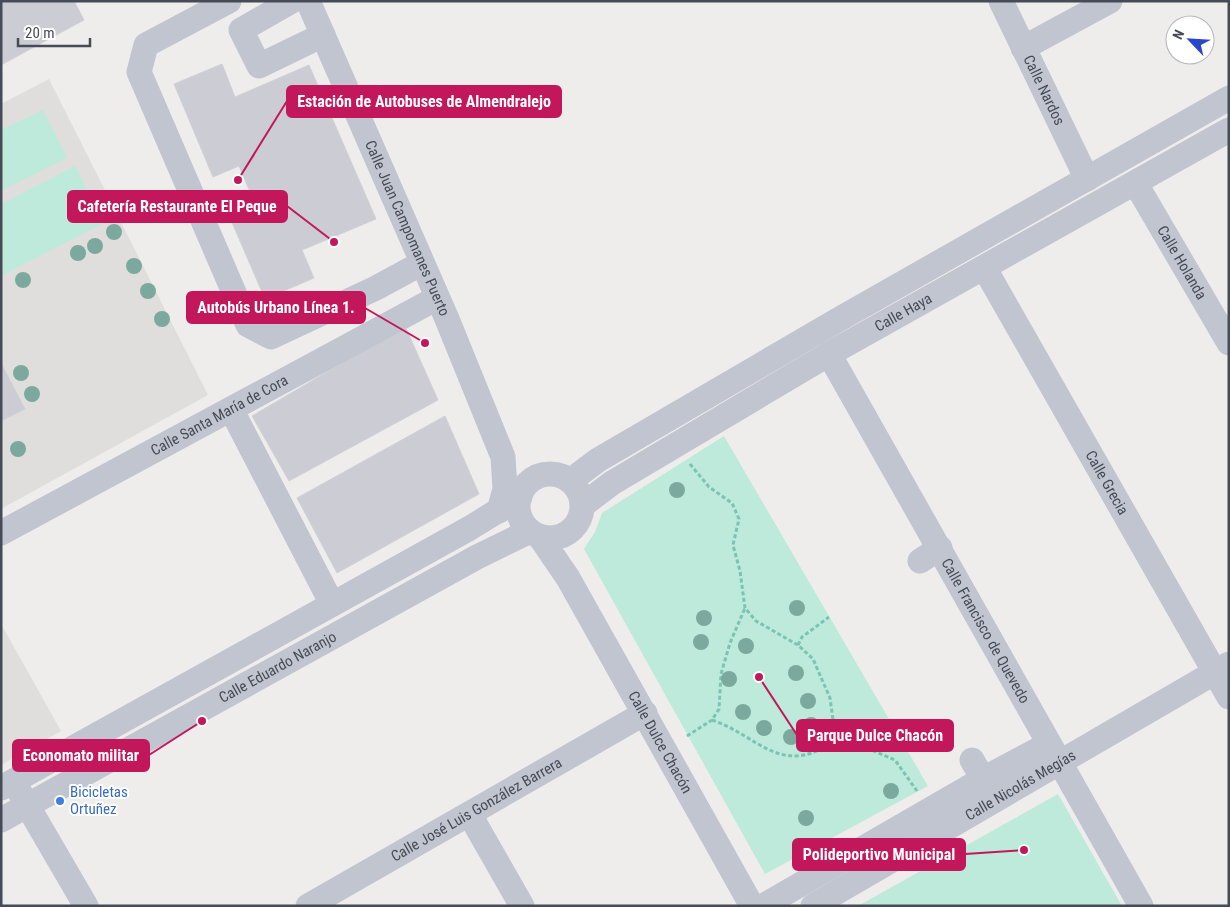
<svg xmlns="http://www.w3.org/2000/svg" width="1230" height="907" viewBox="0 0 1230 907" font-family="'Roboto Condensed',sans-serif">
  <style>
    .education { fill: #e0dedd }
    .green { fill: #bdeada }
    .building { fill: #cccdd4; stroke: #d0d1d7 }
    .lines { fill: none; stroke-linecap: round; stroke-linejoin: round }
    .path { stroke: #79c4b3; stroke-width: 3; stroke-dasharray: 4 2.5; stroke-linecap: butt }
    .minor { stroke: #c0c5d0; stroke-width: 25 }
    .tree { fill: #7ca99e }
    .shop-dot { fill: #3f7fe0; stroke: #fff; stroke-width: 2 }
    .labels { text-anchor: middle; dominant-baseline: central; stroke-width: 4; stroke-linejoin: round; paint-order: stroke }
    .street-label { font-size: 15px; fill: #464b58; stroke: #fff }
    .shop-label { font-size: 15px; fill: #366cbe; stroke: #fff; text-anchor: start }
    .leader { fill: none; stroke: #c2185b; stroke-width: 2 }
    .callout-dot { fill: #c2185b; stroke: #fff; stroke-width: 2 }
    .callout { fill: #c2185b; stroke: #c2185b; stroke-width: 2 }
    .callout-label { font-size: 16px; text-anchor: middle; font-weight: bold; fill: #fff }
  </style>
  <rect width="100%" height="100%" fill="#efedec"/>
  <!-- education -->
  <g class="education">
    <path d="M49 79 208 395 1 509V104Z"/>
    <path d="M1 624 61 731 1 765Z"/>
  </g>
  <!-- green -->
  <g class="green">
    <path d="M43 110 67 158 1 191V130Z"/>
    <path d="M75 166 104 223 1 276V204Z"/>
    <path d="M724 436 928 786 765 874 584 549 595 532 602 513Z"/>
    <path d="M1058 794 1122 906H858Z"/>
  </g>
  <!-- building -->
  <g class="building">
    <path d="M1 1H74L84 20 1 65Z"/>
    <path d="M222 64 235 97 309 65 376 219 302 250 314 278 265 299 224 204 250 192 239 166 213 177 174 84Z"/>
    <path d="M405 326 438 400 289 481 252 416Z"/>
    <path d="M1 363 25 409 1 421Z"/>
    <path d="M445 416 479 494 337 573 297 498Z"/>
  </g>
  <g class="lines">
    <!-- path -->
    <g class="path">
      <path d="M690 464 709 487 732 503 739 519 733 545 740 571 745 608 756 621 798 645 813 659 830 698 834 727 841 737 895 760 917 791"/>
      <path d="M798 645 802 637 829 617"/>
      <path d="M712 720C757 735 779 776 830 744L834 728"/>
      <path d="M687 736 712 720 719 709 721 674 730 643 745 608"/>
    </g>
    <!-- minor -->
    <g class="minor">
      <path d="M229 1 146 45 139 72 248 325 271 337 376 288 422 263"/>
      <path d="M292 1 241 30 259 66 323 35"/>
      <path id="s1" d="M308 1 447 319 503 457 505 489 499 511"/>
      <path id="s2" d="M1001 1 1087 179"/>
      <path d="M1023 48 1110 1"/>
      <path id="s3" d="M1136 184 1229 343"/>
      <path id="s4" d="M985 269 1229 697"/>
      <path id="s5" d="M829 354 1141 906"/>
      <path d="M231 409 332 604"/>
      <circle cx="550" cy="506" r="32"/>
      <path d="M570 481 598 460 843 317 1229 98"/>
      <path id="s6" d="M583 505 612 483 829 354 1229 130"/>
      <path id="s7" d="M1 533 437 298"/>
      <path id="s8" d="M540 537 568 578 752 906"/>
      <path d="M920 561 940 548"/>
      <path d="M972 760 983 779"/>
      <path d="M1 788 470 528 520 497"/>
      <path d="M19 791 86 906"/>
      <path d="M470 815 522 906"/>
      <path id="s9" d="M1 820 477 557 530 531"/>
      <path id="s10" d="M308 906 645 713"/>
      <path d="M763 906 983 779 1049 744"/>
      <path id="s11" d="M813 906 1229 664"/>
    </g>
  </g>
  <!-- trees -->
  <g class="tree">
    <circle cx="114" cy="232" r="8"/>
    <circle cx="95" cy="246" r="8"/>
    <circle cx="78" cy="253" r="8"/>
    <circle cx="134" cy="266" r="8"/>
    <circle cx="23" cy="280" r="8"/>
    <circle cx="148" cy="291" r="8"/>
    <circle cx="162" cy="319" r="8"/>
    <circle cx="21" cy="373" r="8"/>
    <circle cx="32" cy="394" r="8"/>
    <circle cx="18" cy="449" r="8"/>
    <circle cx="677" cy="490" r="8"/>
    <circle cx="797" cy="608" r="8"/>
    <circle cx="704" cy="618" r="8"/>
    <circle cx="701" cy="642" r="8"/>
    <circle cx="746" cy="646" r="8"/>
    <circle cx="796" cy="673" r="8"/>
    <circle cx="729" cy="679" r="8"/>
    <circle cx="808" cy="701" r="8"/>
    <circle cx="743" cy="712" r="8"/>
    <circle cx="811" cy="725" r="8"/>
    <circle cx="764" cy="728" r="8"/>
    <circle cx="791" cy="737" r="8"/>
    <circle cx="891" cy="791" r="8"/>
    <circle cx="806" cy="818" r="8"/>
  </g>
  <!-- markers -->
  <circle class="shop-dot" cx="60" cy="801" r="5"/>
  <g class="labels">
    <!-- street labels -->
    <g class="street-label">
      <text stroke="none"><textPath href="#s2" startOffset="99">Calle Nardos</textPath></text>
      <text stroke="none"><textPath href="#s1" startOffset="248">Calle Juan Campomanes Puerto</textPath></text>
      <text stroke="none"><textPath href="#s3" startOffset="91">Calle Holanda</textPath></text>
      <text stroke="none"><textPath href="#s6" startOffset="374">Calle Haya</textPath></text>
      <text stroke="none"><textPath href="#s7" startOffset="248">Calle Santa María de Cora</textPath></text>
      <text stroke="none"><textPath href="#s4" startOffset="246">Calle Grecia</textPath></text>
      <text stroke="none"><textPath href="#s5" startOffset="318">Calle Francisco de Quevedo</textPath></text>
      <text stroke="none"><textPath href="#s9" startOffset="316">Calle Eduardo Naranjo</textPath></text>
      <text stroke="none"><textPath href="#s8" startOffset="238">Calle Dulce Chacón</textPath></text>
      <text stroke="none"><textPath href="#s11" startOffset="240">Calle Nicolás Megías</textPath></text>
      <text stroke="none"><textPath href="#s10" startOffset="194">Calle José Luis González Barrera</textPath></text>
    </g>
    <!-- shop labels -->
    <g class="shop-label">
      <text x="70" y="792">Bicicletas<tspan x="70" dy="17">Ortuñez</tspan></text>
    </g>
  </g>
  <!-- callouts -->
  <path class="leader" d="M238 180L287 101M334 242L287 206M425 343L365 308M759 677L797 735M202 721L149 755M1024 850L965 854"/>
  <g class="callout-dot">
    <circle cx="238" cy="180" r="5"/>
    <circle cx="334" cy="242" r="5"/>
    <circle cx="425" cy="343" r="5"/>
    <circle cx="759" cy="677" r="5"/>
    <circle cx="202" cy="721" r="5"/>
    <circle cx="1024" cy="850" r="5"/>
  </g>
  <g class="callout">
    <rect x="287" y="86" width="274" height="31" rx="5"/>
    <rect x="68" y="191" width="219" height="31" rx="5"/>
    <rect x="187" y="292" width="178" height="31" rx="5"/>
    <rect x="797" y="720" width="156" height="31" rx="5"/>
    <rect x="13" y="740" width="136" height="31" rx="5"/>
    <rect x="793" y="839" width="172" height="31" rx="5"/>
  </g>
  <g class="callout-label">
    <text x="424" y="107">Estación de Autobuses de Almendralejo</text>
    <text x="177" y="212">Cafetería Restaurante El Peque</text>
    <text x="276" y="313">Autobús Urbano Línea 1.</text>
    <text x="875" y="741">Parque Dulce Chacón</text>
    <text x="81" y="761">Economato militar</text>
    <text x="879" y="860">Polideportivo Municipal</text>
  </g>
  <!-- border -->
  <rect width="1230" height="907" fill="none" stroke="#464b58" stroke-width="5"/>
  <!-- north arrow -->
  <g transform="translate(1190 40) rotate(295)"><circle r="24" fill="#ffffff" stroke="#b5b7bc"/>
  <path d="M0-4L9 19L0 12L-9 19Z" fill="#2845cc"/>
  <text y="-8" font-size="14" font-weight="bold" text-anchor="middle" fill="#464b58">N</text>
  </g>
  <!-- scale -->
  <path d="M18 38v8h72v-8" fill="none" stroke="#464b58" stroke-width="2.5"/>
  <text x="25" y="38" font-size="15" fill="#464b58" stroke="#ffffff" stroke-width="4" paint-order="stroke">20 m</text>
</svg>
